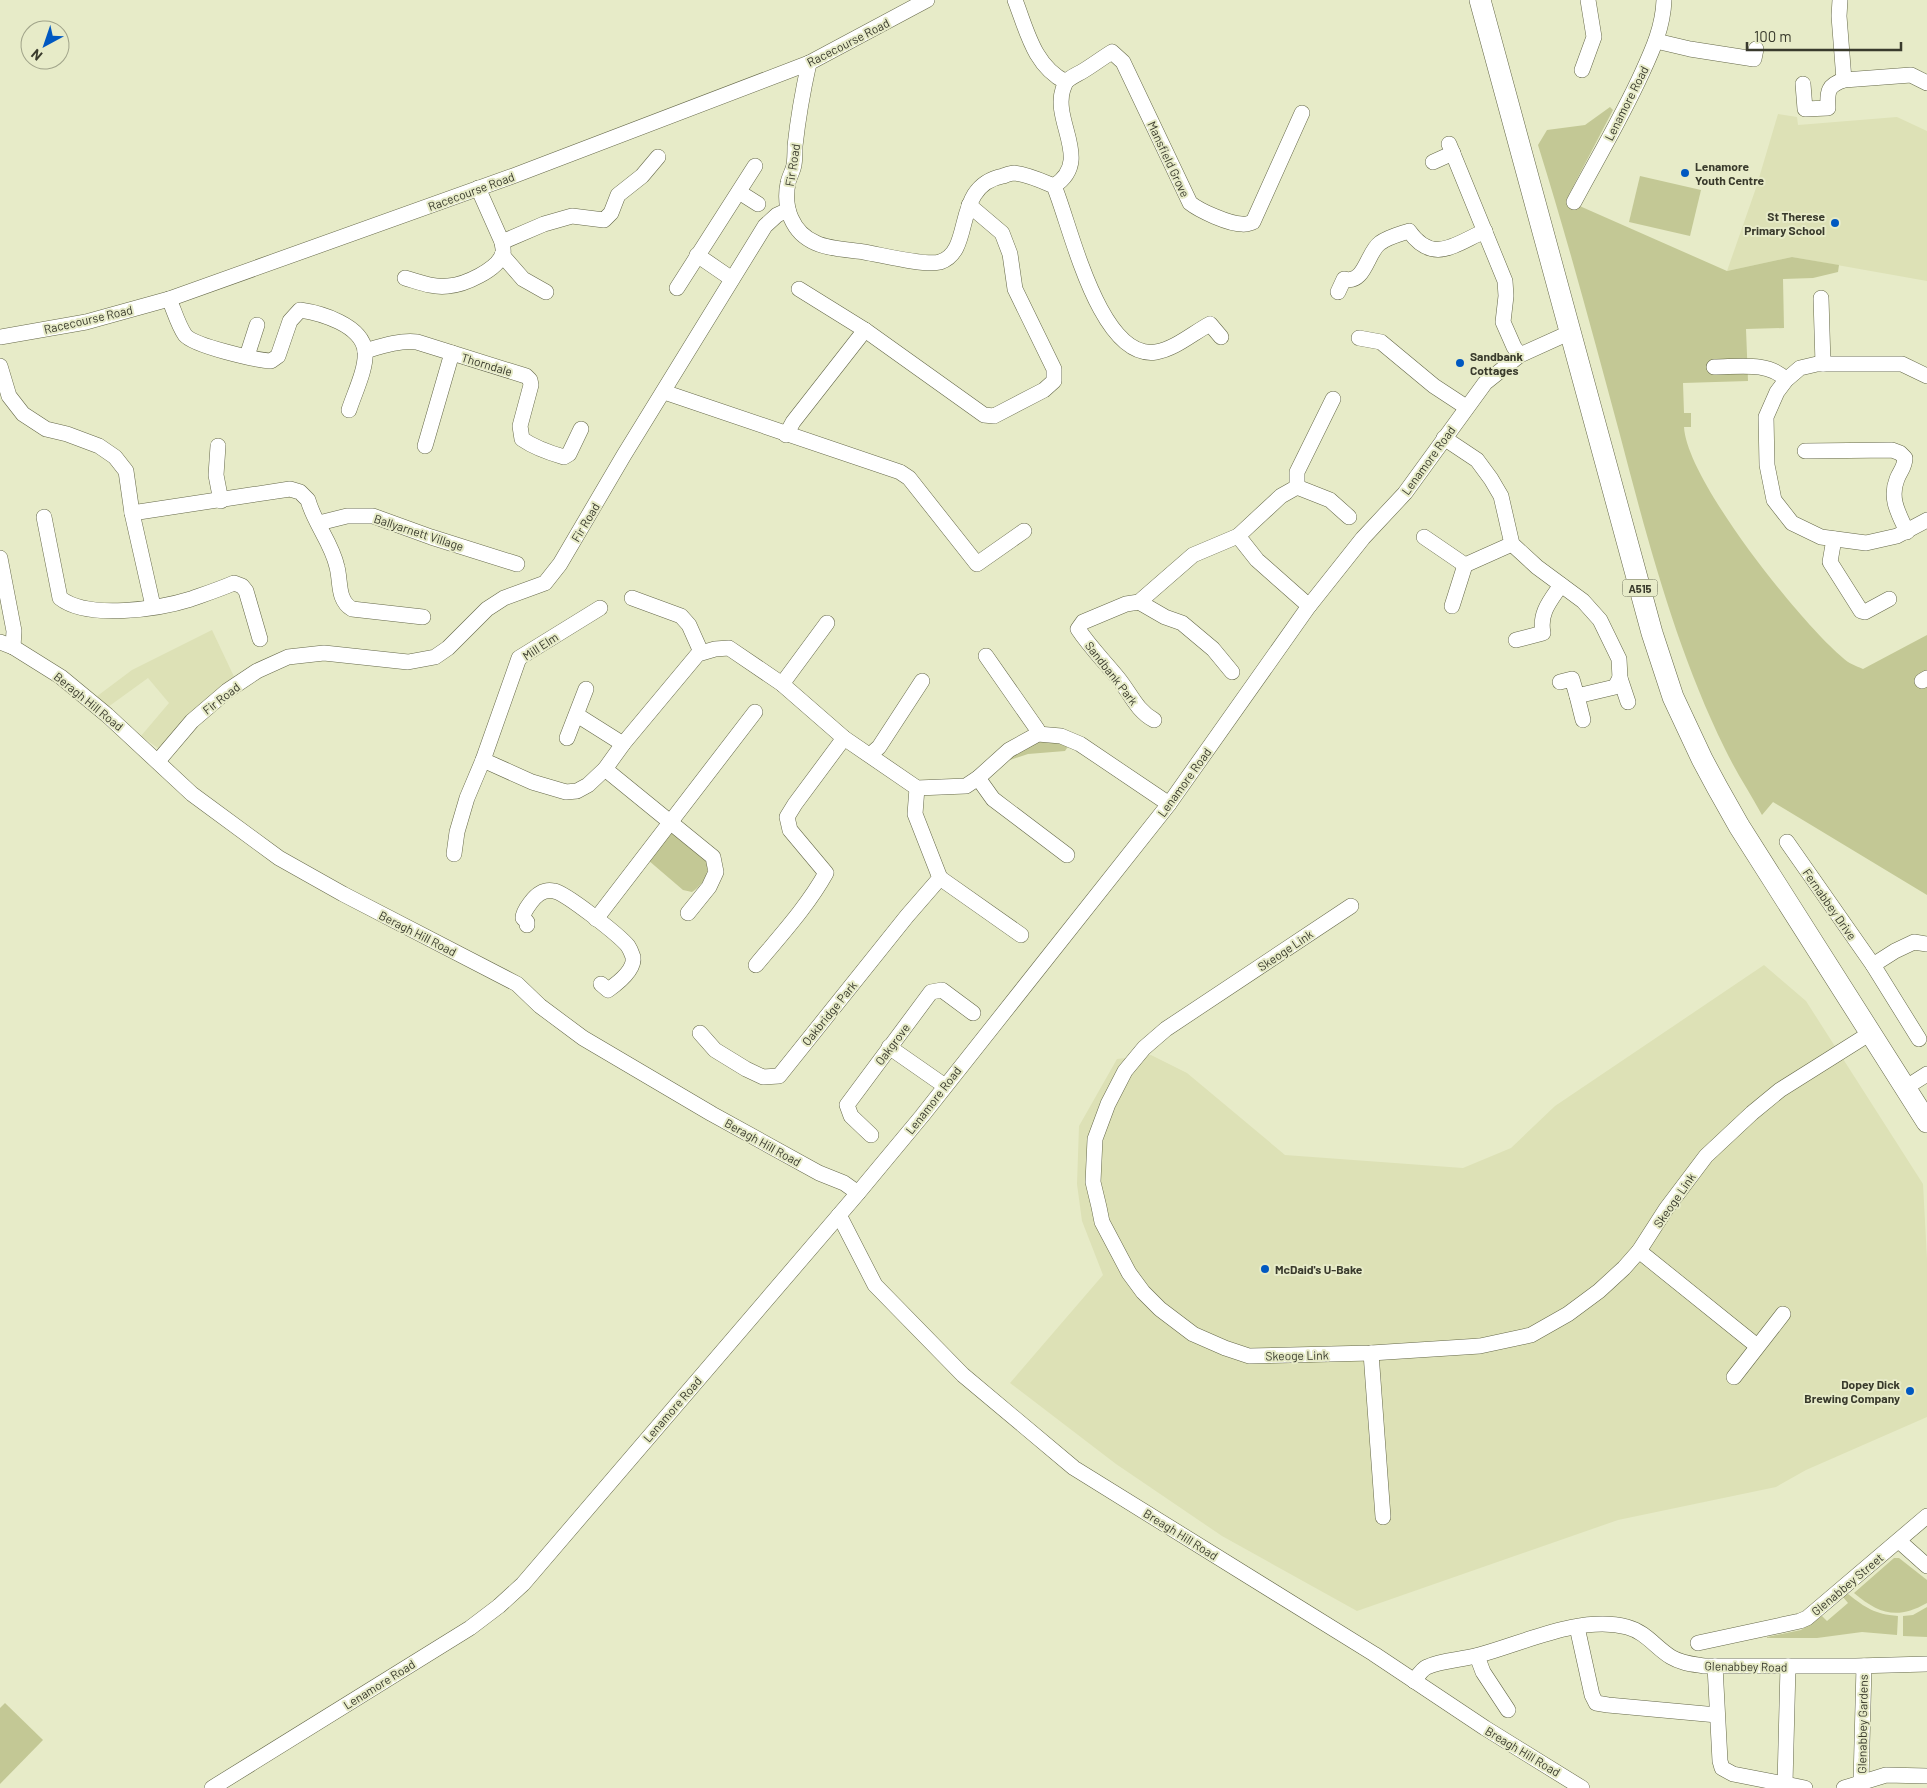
<svg xmlns="http://www.w3.org/2000/svg" width="1927" height="1788" viewBox="0 0 1927 1788" font-family="Barlow,sans-serif">
  <style>
    .built { fill: #dde1b6 }
    .green { fill: #c3c895 }
    .lines { fill: none; stroke-linecap: round; stroke-linejoin: round }
    .minor-casing { stroke: #656849; stroke-width: 16 }
    .highway-casing { stroke: #656849; stroke-width: 22 }
    .minor { stroke: #fff; stroke-width: 15 }
    .highway { stroke: #fff; stroke-width: 21 }
    .poi-dot { fill: #0058c1; stroke: #e7ebc8; stroke-width: 2 }
    .labels { text-anchor: middle; dominant-baseline: central; stroke-width: 4; stroke-linejoin: round; paint-order: stroke }
    .shield { fill: #e7ebc8; stroke: #6d6f5b; stroke-width: 1 }
    .shield-label { font-size: 11px; font-weight: bold; fill: #393a2c }
    .street-label { font-size: 12px; fill: #393a2c; stroke: #e7ebc8 }
    .poi-label { font-size: 12px; font-weight: bold; fill: #393a2c; stroke: #e7ebc8; text-anchor: start }
  </style>
  <rect width="100%" height="100%" fill="#e7ebc8"/>
  <!-- built -->
  <g class="built">
    <path d="M1778 114 1797 117 1798 125 1897 117 1927 131V281L1792 257 1727 271 1756 188Z"/>
    <path d="M212 630 237 683 162 751 141 736 169 703 148 678 108 707 96 697 132 670Z"/>
    <path d="M1764 965 1806 1001 1923 1184 1927 1259V1417L1806 1470 1776 1487 1618 1520 1357 1611 1222 1536 1116 1464 1010 1383 1103 1275 1082 1221 1077 1184 1079 1126 1117 1059 1151 1055 1187 1073 1285 1155 1463 1168 1511 1148 1555 1106Z"/>
  </g>
  <!-- green -->
  <g class="green">
    <path d="M1610 107 1613 110 1566 200 1727 271 1792 257 1839 265 1838 272 1813 278 1783 279 1784 328 1746 329 1748 381 1683 383 1684 413H1691V427H1684C1687 481 1800 622 1843 658 1848 663 1856 666 1863 669L1927 635V895L1773 802 1762 815C1750 793 1736 772 1725 749 1676 649 1648 542 1620 435 1594 338 1568 241 1538 145L1547 130 1585 125Z"/>
    <path d="M1640 176 1701 190 1690 236 1629 222Z"/>
    <path d="M1049 739 1069 745 1065 751 1028 754 1007 761V758L1035 741Z"/>
    <path d="M671 833C679 835 685 841 691 846 695 849 700 852 703 856 713 869 704 884 692 892L683 890 648 860 666 836Z"/>
    <path d="M1894 1558H1899L1927 1580V1603C1897 1620 1879 1614 1854 1593Z"/>
    <path d="M1848 1594C1866 1608 1874 1614 1898 1616L1897 1635 1862 1632 1817 1638H1767V1637L1801 1630 1822 1616 1827 1621 1848 1603 1843 1597Z"/>
    <path d="M1927 1607V1637L1903 1636V1616L1913 1615Z"/>
    <path d="M5 1703 43 1740 0 1784V1708Z"/>
  </g>
  <g class="lines">
    <!-- minor casing -->
    <g class="minor-casing">
      <g id="minor">
        <path d="M1015 0C1027 31 1034 66 1066 82"/>
        <path d="M1840 0 1839 16 1844 80"/>
        <path d="M1656 41 1690 49 1754 59 1756 49"/>
        <path d="M809 63C803 90 798 118 795 146 795 152 795 159 794 165 793 171 789 177 788 183 783 207 792 233 816 243 828 249 851 250 864 252 882 255 924 266 940 262 975 251 951 186 1003 176 1006 175 1011 173 1014 173 1027 174 1042 181 1054 186 1070 223 1099 361 1156 352 1175 349 1193 333 1210 324L1221 337"/>
        <path d="M1582 70 1594 37 1588 0"/>
        <path d="M1803 84 1805 109 1828 108C1827 91 1828 85 1844 80L1911 75 1927 83"/>
        <path d="M1449 144 1505 281 1506 296 1503 322 1514 347 1520 355"/>
        <path d="M1433 162 1453 153"/>
        <path d="M1054 186C1093 161 1052 122 1063 89 1064 88 1065 82 1066 82 1070 77 1078 74 1083 71 1093 65 1102 58 1112 52L1123 62 1190 203C1200 211 1229 224 1242 224 1245 225 1250 223 1253 222L1302 113"/>
        <path d="M739 192 758 204"/>
        <path d="M1574 202C1597 159 1622 117 1642 73 1653 49 1663 27 1664 0"/>
        <path d="M502 242 544 224 572 216 604 220 611 213 618 195 642 176 658 157"/>
        <path d="M502 255 523 279 546 292"/>
        <path d="M697 255 732 279"/>
        <path d="M405 278C419 282 433 288 448 286 464 285 498 270 503 253 504 250 502 245 502 242L478 188"/>
        <path d="M677 288 755 166"/>
        <path d="M799 289 865 330 984 415 994 416 1044 390 1054 381V369L1015 289 1010 254 1002 233 969 205"/>
        <path d="M1338 292 1344 279C1365 285 1367 252 1380 243 1388 237 1400 234 1409 231 1433 265 1455 244 1485 231"/>
        <path d="M1821 298 1823 364"/>
        <path d="M169 299C174 310 178 325 185 335 194 346 256 360 271 361L278 356 290 321 300 310C321 313 362 325 365 351 367 368 354 394 349 410"/>
        <path d="M0 337 86 322 169 299 513 176 809 63 927 0"/>
        <path d="M1359 338 1381 342 1434 386 1466 407"/>
        <path d="M365 351C382 346 400 340 417 342L526 376 530 380 531 385 520 426 522 439C535 448 550 453 564 457L569 454 581 429"/>
        <path d="M247 356 257 325"/>
        <path d="M0 366 9 396 23 414 46 429 67 434 99 446 115 457 126 471 132 513 153 606"/>
        <path d="M1714 367C1738 367 1769 361 1786 380"/>
        <path d="M1927 376 1902 364H1817L1800 368 1786 380 1777 392 1766 417 1767 465 1774 500 1792 523 1821 537 1866 543 1897 536 1927 520"/>
        <path d="M664 392 900 472 909 478 977 564 1024 531"/>
        <path d="M786 435 793 422 865 330"/>
        <path d="M1444 438 1477 460 1491 479 1501 496 1512 544 1537 567 1583 601 1600 620 1619 659 1620 678 1628 702"/>
        <path d="M218 446 216 475 221 501"/>
        <path d="M425 446 452 353"/>
        <path d="M1805 451 1892 450 1900 453 1905 458C1905 467 1900 471 1897 479 1889 499 1899 514 1907 532"/>
        <path d="M1297 487 1330 500 1349 517"/>
        <path d="M132 513 290 489 300 492 308 500C314 523 332 543 337 567 341 582 337 600 352 609L423 617"/>
        <path d="M44 517 60 598C88 620 159 609 191 599 205 594 220 589 234 583L242 586 246 591 260 639"/>
        <path d="M319 523 347 516H373L431 537 517 564"/>
        <path d="M1238 536 1281 496 1297 487V472L1333 399"/>
        <path d="M1424 537 1465 565 1512 544"/>
        <path d="M1834 539 1830 562 1861 611 1865 612 1889 599"/>
        <path d="M0 558 14 631 13 647"/>
        <path d="M632 598 681 616 689 625 701 652"/>
        <path d="M1139 602 1165 617 1182 623 1213 649 1232 672"/>
        <path d="M1452 606 1465 565"/>
        <path d="M1516 640 1543 633C1539 613 1550 601 1561 585"/>
        <path d="M0 642 13 647 61 677 107 715 192 794 279 858 343 894 517 984 540 1006 583 1038 712 1114 819 1173 844 1183 858 1193"/>
        <path d="M986 656 1037 729 1038 734"/>
        <path d="M1922 681 1927 678"/>
        <path d="M1560 682 1572 679 1577 696 1615 687 1620 678"/>
        <path d="M782 684 827 623"/>
        <path d="M1577 696 1583 720"/>
        <path d="M577 715 623 744"/>
        <path d="M1154 720C1136 710 1131 694 1118 678 1105 662 1090 647 1078 629L1083 622 1126 604 1139 602 1193 555 1238 536 1257 560 1309 606"/>
        <path d="M567 738 586 689"/>
        <path d="M870 755 879 747 922 681"/>
        <path d="M483 760 532 782 566 792 577 791 588 785 605 769 623 744 698 654 715 649 729 648 782 684 844 738 917 788 966 786 978 778 1009 750 1038 734 1061 736 1080 744 1169 804"/>
        <path d="M158 761 192 721 227 691 257 671 288 657 324 653 408 662 435 657 448 648 487 609 504 598 545 583 560 564 624 455 765 226 777 215 788 210"/>
        <path d="M605 769 713 857 716 872 709 887 688 913"/>
        <path d="M978 778 993 799 1067 855"/>
        <path d="M1787 842 1873 965 1919 1039"/>
        <path d="M454 854 457 832 467 798 483 760 519 658 600 608"/>
        <path d="M940 878 1021 935"/>
        <path d="M1351 906 1166 1029 1144 1048 1125 1071 1108 1104 1095 1139 1093 1182 1099 1207 1102 1222 1129 1273 1143 1292 1160 1309 1193 1334 1225 1348 1249 1356 1371 1353 1480 1346 1531 1335 1568 1314 1599 1291 1624 1268 1639 1251 1666 1209 1706 1156 1752 1113 1780 1090 1869 1034"/>
        <path d="M596 919 755 712"/>
        <path d="M527 925V922L523 918C523 912 528 906 531 902 537 894 545 889 554 891 566 893 620 936 628 946 630 949 632 954 633 957 635 970 618 983 608 990L601 984"/>
        <path d="M756 965C780 936 807 907 826 873L790 830 787 817 795 804 844 738"/>
        <path d="M1873 965 1895 951 1914 942 1927 944"/>
        <path d="M700 1033 715 1050 746 1069 763 1077 779 1076 907 916 940 878 915 814 917 788"/>
        <path d="M889 1047 945 1086"/>
        <path d="M1905 1088 1927 1074"/>
        <path d="M871 1135 851 1116 847 1105 931 992 942 990 973 1013"/>
        <path d="M839 1215 875 1285 963 1375 1074 1468 1374 1654 1485 1728 1582 1788"/>
        <path d="M1639 1251 1757 1346"/>
        <path d="M1371 1353 1383 1517"/>
        <path d="M1734 1377 1783 1314"/>
        <path d="M1899 1541 1927 1566"/>
        <path d="M1577 1627 1592 1695 1596 1703 1608 1705 1717 1715"/>
        <path d="M1698 1643 1800 1621 1807 1618 1927 1516"/>
        <path d="M1477 1656 1483 1672 1508 1710"/>
        <path d="M1715 1666 1720 1761 1722 1768 1733 1774 1805 1788"/>
        <path d="M1414 1681C1417 1677 1422 1669 1427 1667 1442 1660 1462 1660 1479 1655 1524 1643 1580 1615 1627 1627 1646 1632 1655 1647 1671 1657 1681 1663 1692 1664 1704 1666H1856L1927 1664"/>
        <path d="M1861 1782 1864 1666"/>
        <path d="M1785 1784 1788 1666"/>
        <path d="M212 1788 470 1628 499 1606 523 1584 858 1193 922 1116 1169 804 1309 606 1363 538 1405 493 1485 383 1520 355 1571 332"/>
        <path d="M1844 1788 1886 1775 1927 1776"/>
      </g>
    </g>
    <!-- highway casing -->
    <g class="highway-casing">
      <path id="highway" d="M1480 0 1652 633 1673 697 1702 759 1717 787 1739 826 1927 1122"/>
    </g>
    <!-- minor -->
    <use href="#minor" class="minor"/>
    <!-- highway -->
    <use href="#highway" class="highway"/>
  </g>
  <!-- markers -->
  <g class="poi-dot">
    <circle cx="1685" cy="173" r="5"/>
    <circle cx="1835" cy="223" r="5"/>
    <circle cx="1460" cy="363" r="5"/>
    <circle cx="1265" cy="1269" r="5"/>
    <circle cx="1910" cy="1391" r="5"/>
  </g>
  <g class="labels">
    <!-- shield labels -->
    <rect class="shield" x="1622.5" y="579.5" width="35" height="17" rx="4"/>
    <g class="shield-label">
      <text x="1640" y="588">A515</text>
    </g>
    <!-- street labels -->
    <g class="street-label">
      <text transform="translate(848 42) rotate(-27)">Racecourse Road</text>
      <text transform="translate(1626 103) rotate(-63)">Lenamore Road</text>
      <text transform="translate(1169 159) rotate(65)">Mansfield Grove</text>
      <text transform="translate(792 165) rotate(-81)">Fir Road</text>
      <text transform="translate(471 191) rotate(-20)">Racecourse Road</text>
      <text transform="translate(88 319) rotate(-13)">Racecourse Road</text>
      <text transform="translate(487 364) rotate(17)">Thorndale</text>
      <text transform="translate(1428 460) rotate(-54)">Lenamore Road</text>
      <text transform="translate(585 522) rotate(-59)">Fir Road</text>
      <text transform="translate(419 532) rotate(18)">Ballyarnett Village</text>
      <text transform="translate(540 646) rotate(-33)">Mill Elm</text>
      <text transform="translate(1112 673) rotate(52)">Sandbank Park</text>
      <text transform="translate(221 698) rotate(-38)">Fir Road</text>
      <text transform="translate(89 701) rotate(39)">Beragh Hill Road</text>
      <text transform="translate(1184 782) rotate(-54)">Lenamore Road</text>
      <text transform="translate(1830 904) rotate(55)">Fernabbey Drive</text>
      <text transform="translate(418 933) rotate(27)">Beragh Hill Road</text>
      <text transform="translate(1285 950) rotate(-34)">Skeoge Link</text>
      <text transform="translate(829 1013) rotate(-51)">Oakbridge Park</text>
      <text transform="translate(892 1044) rotate(-53)">Oakgrove</text>
      <text transform="translate(933 1100) rotate(-52)">Lenamore Road</text>
      <text transform="translate(763 1142) rotate(29)">Beragh Hill Road</text>
      <text transform="translate(1674 1200) rotate(-55)">Skeoge Link</text>
      <text transform="translate(1297 1355) rotate(-1)">Skeoge Link</text>
      <text transform="translate(672 1409) rotate(-49)">Lenamore Road</text>
      <text transform="translate(1181 1534) rotate(32)">Breagh Hill Road</text>
      <text transform="translate(1847 1584) rotate(-40)">Glenabbey Street</text>
      <text transform="translate(1746 1666) rotate(1)">Glenabbey Road</text>
      <text transform="translate(379 1684) rotate(-32)">Lenamore Road</text>
      <text transform="translate(1862 1724) rotate(-89)">Glenabbey Gardens</text>
      <text transform="translate(1523 1751) rotate(31)">Breagh Hill Road</text>
    </g>
    <!-- poi labels -->
    <g class="poi-label">
      <text x="1695" y="166">Lenamore<tspan x="1695" dy="14">Youth Centre</tspan></text>
      <text x="1825" y="216" text-anchor="end">St Therese<tspan x="1825" dy="14">Primary School</tspan></text>
      <text x="1470" y="356">Sandbank<tspan x="1470" dy="14">Cottages</tspan></text>
      <text x="1275" y="1269">McDaid's U-Bake</text>
      <text x="1900" y="1384" text-anchor="end">Dopey Dick<tspan x="1900" dy="14">Brewing Company</tspan></text>
    </g>
  </g>
  <!-- north arrow -->
  <g transform="translate(45 45) rotate(220)"><circle r="24" fill="#e7ebc8" stroke="#a1a48a"/>
  <path d="M0-4L9 19L0 12L-9 19Z" fill="#0058c1"/>
  <text y="-8" font-size="14" font-weight="bold" text-anchor="middle" fill="#393a2c">N</text>
  </g>
  <!-- scale -->
  <path d="M1747 42v8h154v-8" fill="none" stroke="#393a2c" stroke-width="2.5"/>
  <text x="1754" y="42" font-size="15" fill="#393a2c" stroke="#e7ebc8" stroke-width="4" paint-order="stroke">100 m</text>
</svg>
